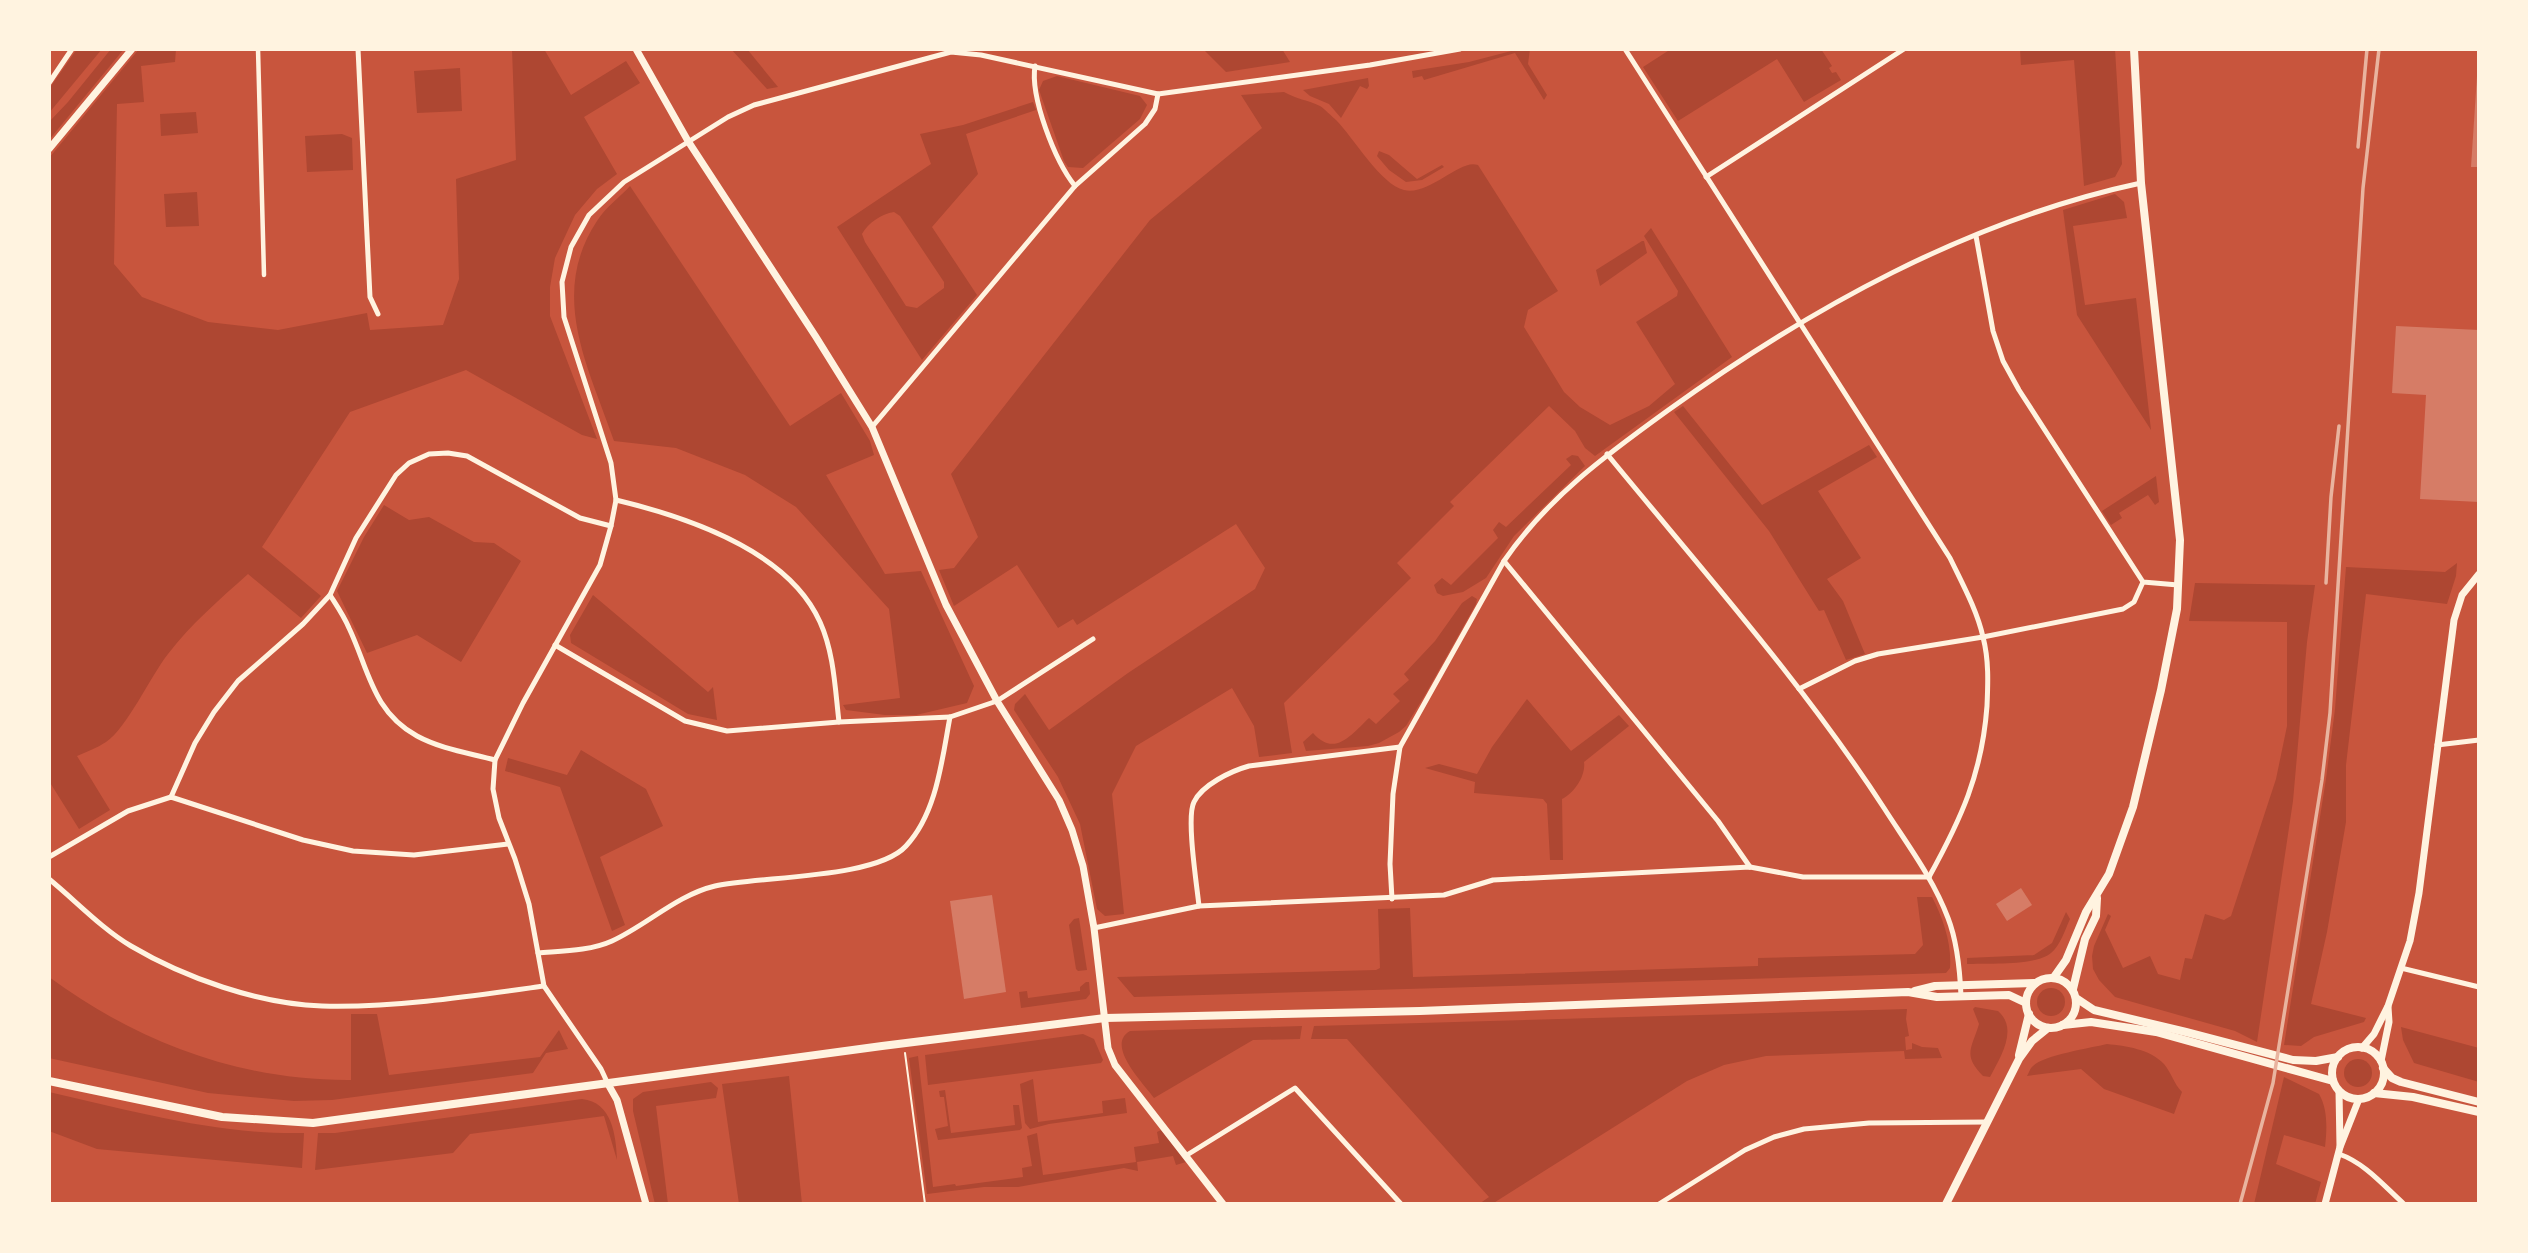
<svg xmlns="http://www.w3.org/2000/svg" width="2528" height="1253" viewBox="0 0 2528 1253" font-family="Montserrat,sans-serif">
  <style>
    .green { fill: #ae4732; fill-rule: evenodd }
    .building { fill: #d67c66 }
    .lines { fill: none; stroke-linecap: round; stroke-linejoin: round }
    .path { stroke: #fff3e0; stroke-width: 2 }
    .pedestrian { stroke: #fff3e0; stroke-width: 4.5 }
    .minor { stroke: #fff3e0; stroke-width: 5 }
    .tertiary { stroke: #fff3e0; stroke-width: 7 }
    .secondary { stroke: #fff3e0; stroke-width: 8 }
    .rail { stroke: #e9b49f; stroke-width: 3.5 }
  </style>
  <rect width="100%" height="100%" fill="#c8553d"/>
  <!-- green -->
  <g class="green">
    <path d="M77 49H102L49 113V89Z"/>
    <path d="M111 49H124L49 140V122L68 102Z"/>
    <path d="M139 49H176L175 62 141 66 144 102 117 104 114 264 142 297 208 322 278 330 367 313 370 330 443 325 459 279 456 179 516 160 512 49H544L571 95 626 61 640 83 584 117 617 174 597 189 575 215 555 258 550 287V316L597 439 582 435 466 370 350 412 262 547 321 596 301 618 248 574C220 599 191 624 168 654 150 677 127 728 106 742 97 748 86 752 77 756L110 810 79 829 49 781V158Z"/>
    <path d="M731 49H747L778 87 767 89Z"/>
    <path d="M1203 49H1282L1290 62 1226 72Z"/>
    <path d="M1519 49H1530L1528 64 1547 95 1544 100 1515 53 1424 80 1422 76 1413 78 1412 71 1469 62Z"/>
    <path d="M1671 49H1821L1832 66 1829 68 1832 73 1836 72 1841 80 1804 102 1777 59 1678 121 1643 67Z"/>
    <path d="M2020 49H2115L2122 164 2115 177 2084 186 2074 60 2021 65Z"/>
    <path d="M460 68 462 111 417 113 414 71Z"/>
    <path d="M1057 76 1140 96 1147 105 1140 119 1083 168 1068 167 1064 161 1039 90 1043 81Z"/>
    <path d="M1368 78 1369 86 1367 89 1360 86 1341 118 1329 104 1310 96 1303 90Z"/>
    <path d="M1284 92C1296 99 1308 100 1320 106 1325 109 1331 116 1336 120 1353 137 1381 185 1404 190 1430 196 1460 158 1478 165L1558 291 1528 310 1524 327 1564 392 1580 407 1610 425 1649 406 1675 384 1636 322 1677 296 1678 291 1644 236 1651 228 1732 357 1595 456 1585 448 1575 431 1549 406 1450 502 1454 506 1397 563 1411 578 1284 703 1292 753 1259 757 1254 726 1232 688 1136 746 1112 794 1124 914 1105 916 1097 909 1080 824 1058 777 1014 710 1015 704 1025 694 1049 730 1128 673 1255 589 1265 568 1236 524 1077 625 1073 619 1058 628 1017 565 954 606 939 570 954 568 978 537 951 474 1150 220 1262 128 1241 95Z"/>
    <path d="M1033 102 1036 110 966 134 978 174 932 227 977 295 922 360 837 227 931 164 920 134 963 125ZM894 212 900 216 944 282V288L917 308 906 306 865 242 862 234C868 223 881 214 894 212Z"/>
    <path d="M196 112 198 133 161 136 160 114Z"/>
    <path d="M342 134 352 138 353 170 307 172 305 136Z"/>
    <path d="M1379 151 1389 155 1417 179 1442 165 1444 167 1422 180 1406 182 1389 170 1377 156Z"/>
    <path d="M630 186 790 426 841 393 870 441 874 455 826 475 885 574 921 571 974 686 967 703 916 715H885L846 710 843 705 900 698 889 609 796 507 745 475 676 448 614 441C589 368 548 295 597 221 605 208 620 197 630 186Z"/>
    <path d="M197 192 199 226 166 227 164 194Z"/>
    <path d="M2115 194 2124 202 2127 218 2073 226 2085 305 2136 298 2151 430 2077 315 2063 210Z"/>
    <path d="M1642 241H1644L1647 253 1600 286 1596 270Z"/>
    <path d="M1683 406 1762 505 1869 445 1877 457 1818 491 1861 558 1827 579 1843 601 1865 654 1846 660 1824 610 1819 611 1769 531 1674 412Z"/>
    <path d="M1572 455 1578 456 1585 466 1514 536 1486 578 1463 592 1443 596 1437 593 1434 585 1442 578 1451 585 1498 538 1493 530 1499 522 1506 527 1571 465 1566 459Z"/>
    <path d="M2156 476 2159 502 2155 505 2148 495 2119 513 2122 518 2111 525 2102 511Z"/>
    <path d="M384 505 409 520 429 517 474 542 494 543 521 561 461 662 417 635 367 653 337 591 364 537Z"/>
    <path d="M2457 563 2456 576 2447 604 2366 594 2346 765V822L2327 932 2311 1004 2366 1018 2364 1022 2314 1037 2301 1046 2284 1045 2326 779 2335 709 2346 567 2445 572Z"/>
    <path d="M2195 583 2315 585 2307 642 2293 801 2257 1042 2235 1031 2115 997 2099 980 2093 969 2092 956 2094 946 2108 914 2111 916 2105 930 2123 968 2150 956 2158 974 2180 980 2185 958 2192 959 2205 914 2224 920 2231 916 2276 779 2287 726V622L2189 621Z"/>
    <path d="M593 595 708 692 713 687 717 720 688 714 571 643 570 635Z"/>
    <path d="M1472 596 1477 599 1476 604 1425 695 1406 726 1399 732 1379 743 1368 746 1306 751 1303 742 1313 733C1335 758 1352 734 1369 718L1376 724 1400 701 1393 694 1409 680 1404 674 1435 641 1462 603Z"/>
    <path d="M1527 699 1571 751 1619 715 1629 726 1584 762C1586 776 1574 793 1562 799L1563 860H1550L1547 804 1543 799 1474 793 1475 782 1425 768 1439 764 1477 774 1492 747Z"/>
    <path d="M581 750 646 789 663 826 600 857 625 925 612 931 560 787 505 771 508 758 567 775Z"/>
    <path d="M1917 897H1932C1943 918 1952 944 1950 968L1946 973 1134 997 1117 977 1376 970 1380 968 1378 909 1410 908 1413 977 1758 966V958L1915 954 1923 945Z"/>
    <path d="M2066 912 2070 919C2065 930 2060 946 2051 953 2036 966 1987 963 1967 964V958L2034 955 2052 943Z"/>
    <path d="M1079 918 1087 970 1078 971 1076 969 1069 925 1074 919Z"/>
    <path d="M49 977C137 1042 240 1081 351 1080V1014H377L389 1075 540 1057 559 1030 568 1049 546 1053 533 1073 332 1100 294 1101 208 1093 49 1058Z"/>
    <path d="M1086 982H1089L1090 994 1086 999 1021 1008 1019 992 1027 991 1028 998 1080 991V987Z"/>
    <circle cx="2051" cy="1002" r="14"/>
    <path d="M1975 1007 1998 1011C2019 1029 2000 1058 1990 1077L1983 1076C1962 1055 1972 1048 1979 1024L1973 1009Z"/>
    <path d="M1907 1009 1906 1019 1909 1036 1905 1037 1906 1050 1912 1049V1043L1922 1047 1938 1048 1942 1058 1905 1059 1904 1051 1766 1056 1724 1065 1687 1081 1492 1204H1479L1489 1197 1347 1039H1311L1314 1026Z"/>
    <path d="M1302 1026 1300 1039 1253 1040 1154 1098C1143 1083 1105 1045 1130 1031Z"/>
    <path d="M2401 1027 2479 1048V1082L2414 1063 2403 1040Z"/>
    <path d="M1083 1034 1094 1039 1103 1060 1101 1063 928 1085 925 1055Z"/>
    <path d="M2107 1044C2126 1046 2150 1049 2164 1064 2171 1072 2174 1084 2182 1092L2174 1114 2104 1089 2081 1069 2027 1076C2029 1073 2030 1068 2033 1066 2044 1055 2091 1048 2107 1044Z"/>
    <path d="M918 1056 933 1187 955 1184 956 1186 1023 1177 1022 1168 1032 1166 1027 1136 1037 1133 1043 1175 1136 1162 1134 1147 1159 1143 1157 1132 1161 1130 1186 1162 1176 1165 1173 1156 1137 1162 1138 1171 1124 1168 1018 1187H984L927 1194 909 1058Z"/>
    <circle cx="2358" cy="1073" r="14"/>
    <path d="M789 1076 802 1204H739L722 1084Z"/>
    <path d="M2284 1077 2319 1094C2328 1109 2327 1130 2325 1147L2284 1135 2276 1164 2321 1182 2315 1204H2254Z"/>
    <path d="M1033 1079 1038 1122 1103 1113 1102 1101 1125 1098 1127 1113 1049 1124 1030 1129 1025 1123 1020 1084Z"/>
    <path d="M711 1082 718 1088 716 1098 656 1106 668 1204H655L633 1111V1099L643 1092Z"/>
    <path d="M945 1090 951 1133 1015 1125 1013 1105H1019L1022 1128 1020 1130 938 1140 935 1129 948 1126 944 1097H940L939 1091Z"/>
    <path d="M49 1092C133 1111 217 1135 304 1133L302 1168 97 1149 49 1131Z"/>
    <path d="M582 1099C612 1102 616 1135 617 1160L604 1116 470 1134 453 1153 315 1170 318 1133H335Z"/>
  </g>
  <!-- building -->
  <g class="building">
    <path d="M2477 76 2479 77V167H2471Z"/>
    <path d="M2396 326 2479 330V502L2420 499 2426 395 2392 393Z"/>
    <path d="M2021 888 2032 905 2007 921 1996 904Z"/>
    <path d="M992 895 1006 992 964 999 950 901Z"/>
  </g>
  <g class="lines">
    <!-- path -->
    <path class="path" d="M905 1053 925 1204"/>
    <!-- pedestrian -->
    <path class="pedestrian" d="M258 49 264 275"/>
    <!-- minor -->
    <g class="minor">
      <path d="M358 49 370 297 378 314"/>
      <path d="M1625 49 1950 558C1962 583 1977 610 1983 637 1989 660 1988 683 1987 706 1982 774 1961 819 1929 877"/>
      <path d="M1035 66C1030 97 1055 161 1075 186"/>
      <path d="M49 83 72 49"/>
      <path d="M1706 177 1904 49"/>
      <path d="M1976 236 1993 331 2003 361 2019 390 2143 582 2178 585"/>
      <path d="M872 427 1075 186 1145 124 1155 109 1158 94"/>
      <path d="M1607 454C1702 570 1803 683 1884 808 1907 844 1933 878 1948 918 1957 941 1960 972 1961 996"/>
      <path d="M616 500C687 517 788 550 820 622 834 653 835 688 839 722"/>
      <path d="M1504 561 1718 821 1750 867"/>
      <path d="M330 595C337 606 344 616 349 628 369 670 372 711 417 736 441 749 469 753 495 760"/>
      <path d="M555 645 685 721 727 731 839 722 950 717 997 701 1093 639"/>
      <path d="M1799 689 1855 661 1878 654 1983 637 2123 609 2134 602 2143 582"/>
      <path d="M2437 745 2479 740"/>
      <path d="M171 797 195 743 214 712 238 681 303 624 330 595 356 538 396 475 409 463 429 454 448 453 467 456 580 518 611 526"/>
      <path d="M49 857 128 811 171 797 303 840 353 851 414 855 508 844"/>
      <path d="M49 879C76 901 101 928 131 946 185 978 259 1004 322 1006 394 1008 473 996 544 986"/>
      <path d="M1392 899 1390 864 1393 794 1400 747 1504 561C1547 498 1606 455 1667 411 1809 309 1968 220 2141 183"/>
      <path d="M1199 906C1197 886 1186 817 1194 802 1202 785 1231 771 1249 766L1400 747"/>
      <path d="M1094 928 1199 906 1444 895 1493 880 1750 867 1803 877H1929"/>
      <path d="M538 953C562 951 590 951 612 941 647 925 677 895 715 886 760 876 876 879 906 846 937 813 942 759 950 717"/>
      <path d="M2401 968 2479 987"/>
      <path d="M608 1084 601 1069 544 986 529 904 515 859 499 818 493 789 495 760 523 703 600 565 611 526 616 500 611 463 564 317 562 282 571 247 589 215 624 182 728 117 754 105 951 52 981 55 1158 94 1370 65 1460 49"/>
      <path d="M2339 1154C2365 1163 2384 1186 2404 1204"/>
      <path d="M1187 1155 1295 1088 1401 1204"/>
      <path d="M1659 1204 1745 1150 1774 1137 1804 1129 1869 1123 1987 1122"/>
    </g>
    <!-- tertiary -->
    <g class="tertiary">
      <path d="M636 49 688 141 816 337 872 427 946 605 997 701 1059 800 1072 830 1083 866 1094 928 1108 1048 1115 1065 1223 1204"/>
      <path d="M49 149 132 49"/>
      <path d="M2362 1048 2374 1034 2388 1006 2410 941 2419 893 2454 620 2462 595 2479 574"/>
      <path d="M2381 1061 2389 1022 2388 1007"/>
      <path d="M608 1084 617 1100 646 1204"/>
      <path d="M2339 1091 2340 1146"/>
      <path d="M2325 1204 2340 1147 2359 1099"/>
    </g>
    <!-- secondary -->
    <g class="secondary">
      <path d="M2054 977 2066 960 2086 912 2109 874 2133 807 2161 690 2177 609 2180 540 2141 183 2134 49"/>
      <circle cx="2051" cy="1003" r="25"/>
      <path d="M2073 989 2085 939 2096 916 2097 898"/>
      <path d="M1915 991 1935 986 2035 983"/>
      <path d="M2076 998 2094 1010 2186 1032 2293 1060 2316 1061 2338 1057"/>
      <path d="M2063 1025 2091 1022 2156 1032 2333 1081"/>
      <circle cx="2358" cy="1073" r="26"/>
      <path d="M2019 1055 2029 1014"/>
      <path d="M2383 1068 2392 1078 2401 1082 2479 1102"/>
      <path d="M49 1081 222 1117 313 1123 882 1046 1105 1018 1420 1011 1908 992 1937 997 2009 995 2026 1003"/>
      <path d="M2374 1093 2413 1097 2479 1112"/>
      <path d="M1946 1204 2019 1059 2032 1041 2048 1028"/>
    </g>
    <!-- rail -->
    <g class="rail">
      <path d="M2358 147 2367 49"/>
      <path d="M2326 583 2331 497 2339 426"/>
      <path d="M2240 1204 2273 1083 2322 780 2330 713 2363 188 2379 49"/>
    </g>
  </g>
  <!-- border -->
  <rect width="2528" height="1253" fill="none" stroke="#fff3e0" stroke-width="102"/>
</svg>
